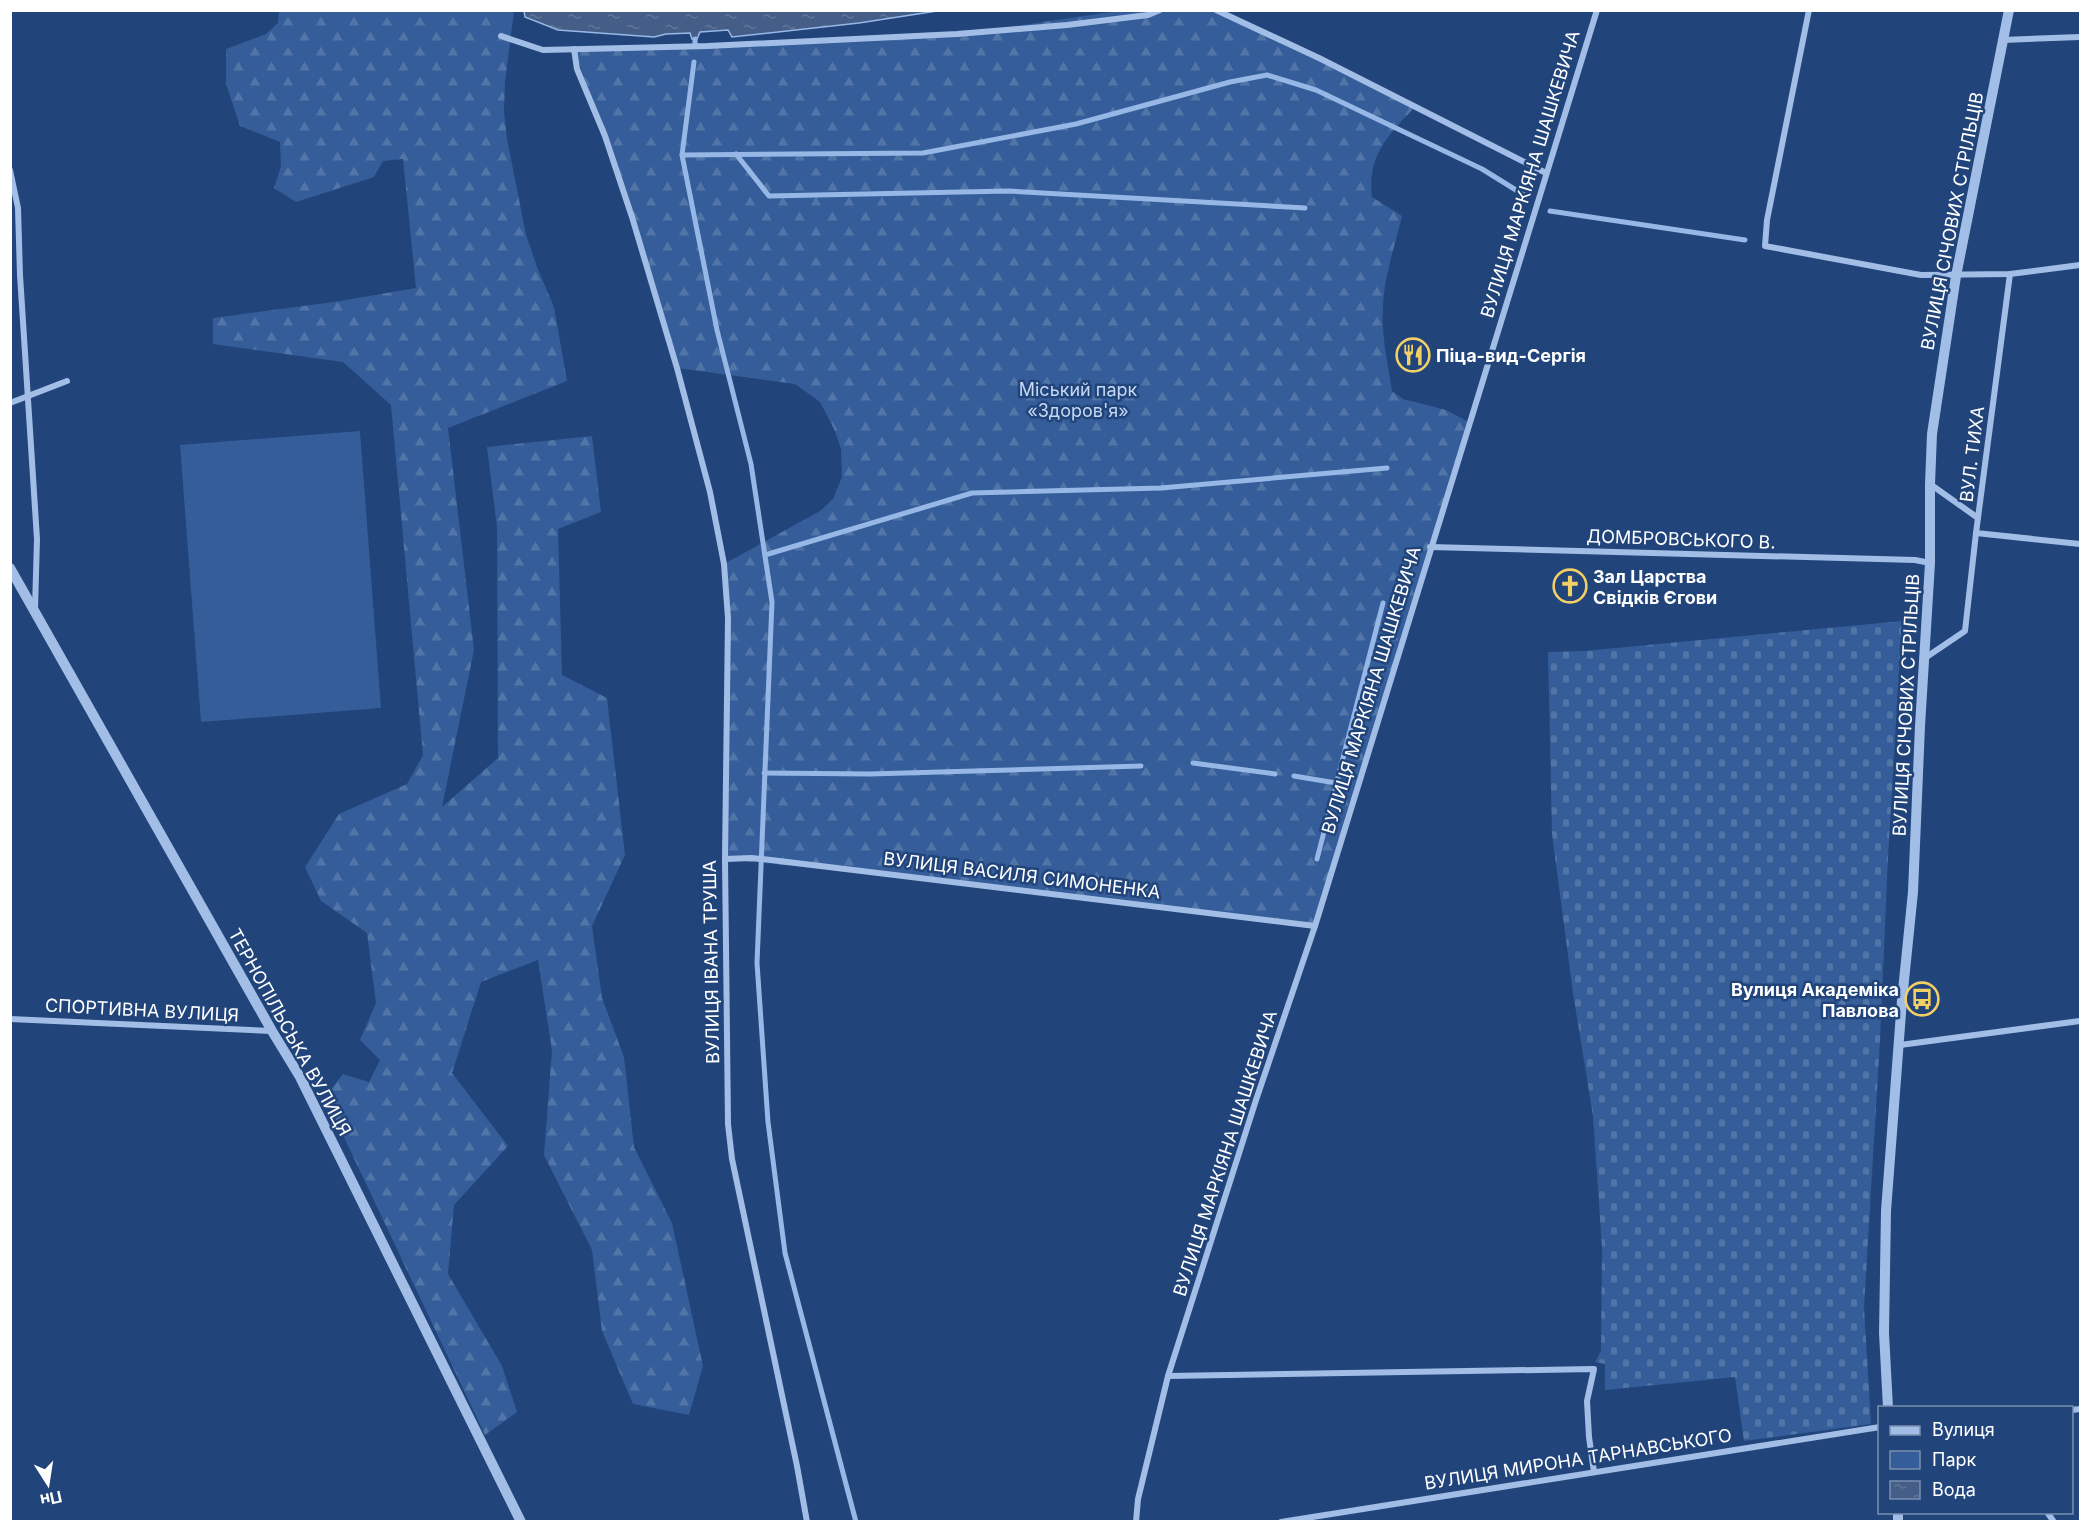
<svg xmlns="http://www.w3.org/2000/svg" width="2091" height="1532" viewBox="0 0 2091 1532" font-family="Inter,sans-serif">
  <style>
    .green { fill: #345d99 }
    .forest { fill: url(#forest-firs) }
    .cemetery { fill: url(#cemetery-stones) }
    .water { fill: url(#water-ripples); stroke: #97b8e7; stroke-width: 1.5 }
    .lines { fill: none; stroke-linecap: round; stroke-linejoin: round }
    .stream { stroke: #97b8e7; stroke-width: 5 }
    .minor { stroke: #a3bee6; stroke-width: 6 }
    .tertiary { stroke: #a3bee6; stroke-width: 10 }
    .labels { text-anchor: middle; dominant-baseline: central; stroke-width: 5; stroke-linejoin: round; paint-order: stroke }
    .street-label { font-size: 18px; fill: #fff; stroke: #21447b }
    .poi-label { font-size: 18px; font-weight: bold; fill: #fff; stroke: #21447b; text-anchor: start }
    .park-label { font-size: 18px; fill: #c6d9f4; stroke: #21447b }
  </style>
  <defs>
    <pattern id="forest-firs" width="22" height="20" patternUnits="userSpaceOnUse" patternTransform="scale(1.5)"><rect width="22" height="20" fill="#345d99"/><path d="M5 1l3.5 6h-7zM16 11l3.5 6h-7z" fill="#5275a8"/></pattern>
    <pattern id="cemetery-stones" width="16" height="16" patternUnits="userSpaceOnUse" patternTransform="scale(1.5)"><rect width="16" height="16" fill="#345d99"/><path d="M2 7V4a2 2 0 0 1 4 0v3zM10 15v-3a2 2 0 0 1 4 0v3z" fill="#5275a8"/></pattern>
    <pattern id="water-ripples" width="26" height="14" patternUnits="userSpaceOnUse" patternTransform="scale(1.5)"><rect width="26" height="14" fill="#445e87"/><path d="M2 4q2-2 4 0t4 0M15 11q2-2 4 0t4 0" fill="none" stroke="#607699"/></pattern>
  </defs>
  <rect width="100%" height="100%" fill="#21447b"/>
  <!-- green -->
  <path class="green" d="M360 431 381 708 201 722 180 445Z"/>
  <!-- forest -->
  <g class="forest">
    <path d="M279 11H514L505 82 504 111 507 139 526 235 537 267 554 307 567 381 448 428 474 650 442 807 498 758 497 527 487 447 592 436 601 512 558 529 562 675 607 698 625 855 592 926 602 998 624 1057 634 1147 672 1223 703 1366 689 1415 633 1404 602 1331 592 1250 544 1155 552 1050 538 960 481 982 452 1073 508 1146 454 1205 448 1274 502 1366 517 1412 485 1435 325 1097 343 1074 369 1082 380 1060 360 1040 376 1003 367 933 321 901 305 867 339 814 407 784 423 755 391 405 343 362 213 344V318L334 302 416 288 403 159 383 161 374 177 296 202 274 188 281 166 280 142 240 126 226 84V49L266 34 278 23Z"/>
    <path d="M1118 11H1216L1416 106C1389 134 1367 155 1372 197L1402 216C1395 246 1384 276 1383 307 1381 335 1388 364 1392 391L1403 399 1446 410 1469 422 1315 926 984 886 725 859 728 618 724 564 820 511 833 499 842 477 841 449 834 429 820 402 795 384 677 368 605 136 574 49 976 32Z"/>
  </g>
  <!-- cemetery -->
  <path class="cemetery" d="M1902 621 1888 858 1880 1041 1864 1307 1871 1424 1744 1441 1735 1377 1605 1390V1364L1595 1362 1601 1351 1602 1248 1593 1116 1573 993 1552 834 1548 652 1584 651Z"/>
  <!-- water -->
  <path class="water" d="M524 11V10L937 11 859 23 732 37 728 30 700 32 697 39H692L690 33 666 34 654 37 558 30 525 17Z"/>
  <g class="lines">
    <!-- stream -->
    <g class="stream">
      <path d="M695 43V39"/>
      <path d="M694 62 682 155 717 330 751 464 772 602 757 963 768 1122 785 1253 856 1522"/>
      <path d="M736 154 769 196 1009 191 1305 208"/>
      <path d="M682 155 923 153 1076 124 1230 82 1267 75 1316 90 1482 169 1524 195"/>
      <path d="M1550 211 1745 240"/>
      <path d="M765 555 972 493 1161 488 1387 468"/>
      <path d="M1193 763 1275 774"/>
      <path d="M764 773 870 774 1141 766"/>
      <path d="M1294 776 1336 783"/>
      <path d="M1317 859 1383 603"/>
    </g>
    <!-- minor -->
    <g class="minor">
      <path d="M1216 10 1319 58 1546 173"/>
      <path d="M1809 10 1767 220 1765 246 1921 275 2010 274 2080 265"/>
      <path d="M501 36 543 50 708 46 957 34 1067 25 1148 15 1160 10"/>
      <path d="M2003 40 2080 37"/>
      <path d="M574 49 577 69 605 136 632 217 677 368 710 492 724 564 728 618 725 859 728 1124 732 1159 797 1466 807 1522"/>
      <path d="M10 170 18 208 20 275 37 539 35 609"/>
      <path d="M2010 274 1976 533 2080 544"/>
      <path d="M10 403 67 381"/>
      <path d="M1930 484 1978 518"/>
      <path d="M1430 547 1915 560 1930 563"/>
      <path d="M1925 658 1965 631 1976 533"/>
      <path d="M725 859 751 858 771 860 1315 926"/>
      <path d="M10 1019 272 1031"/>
      <path d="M1900 1045 2080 1021"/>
      <path d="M1168 1376 1594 1369 1587 1401 1589 1437 1594 1472"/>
      <path d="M2072 1410 2080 1409"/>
      <path d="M2047 1512 2054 1522"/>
      <path d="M1136 1522 1138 1499 1168 1376 1256 1100 1315 926 1597 10"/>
      <path d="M1281 1522 1880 1427"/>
    </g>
    <!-- tertiary -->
    <g class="tertiary">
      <path d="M10 568 272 1031 300 1077 521 1522"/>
      <path d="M1888 1408 1884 1333 1886 1211 1902 1000 1913 892 1920 726 1930 563V484L1932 434 1956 276 2009 10"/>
      <path d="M1898 1512V1522"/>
    </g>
  </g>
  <!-- icons -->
  <defs>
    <g id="restaurant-ring" transform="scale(1.725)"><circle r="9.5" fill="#21447b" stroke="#f2d065" stroke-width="1.5"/><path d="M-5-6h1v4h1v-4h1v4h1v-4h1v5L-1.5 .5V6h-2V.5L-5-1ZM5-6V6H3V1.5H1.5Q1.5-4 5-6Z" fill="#f2d065"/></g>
    <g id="church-ring" transform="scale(1.725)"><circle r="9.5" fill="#21447b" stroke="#f2d065" stroke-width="1.5"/><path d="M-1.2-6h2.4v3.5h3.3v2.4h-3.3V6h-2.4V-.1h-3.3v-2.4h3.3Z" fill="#f2d065"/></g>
    <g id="bus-ring" transform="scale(1.725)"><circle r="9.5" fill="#21447b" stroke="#f2d065" stroke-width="1.5"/><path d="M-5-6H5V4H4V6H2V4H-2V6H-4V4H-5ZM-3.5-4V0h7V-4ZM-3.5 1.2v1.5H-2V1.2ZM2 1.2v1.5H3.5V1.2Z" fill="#f2d065"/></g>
  </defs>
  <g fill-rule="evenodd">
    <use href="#restaurant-ring" x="1413" y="355"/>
    <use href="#church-ring" x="1570" y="586"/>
    <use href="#bus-ring" x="1922" y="999"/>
  </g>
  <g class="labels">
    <!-- street labels -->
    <g class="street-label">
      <text transform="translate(1530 174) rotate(-73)">ВУЛИЦЯ МАРКІЯНА ШАШКЕВИЧА</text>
      <text transform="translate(1952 221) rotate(-79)">ВУЛИЦЯ СІЧОВИХ СТРІЛЬЦІВ</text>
      <text transform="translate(1972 454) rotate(-83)">ВУЛ. ТИХА</text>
      <text transform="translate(1681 539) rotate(2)">ДОМБРОВСЬКОГО В.</text>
      <text transform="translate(1371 690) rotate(-73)">ВУЛИЦЯ МАРКІЯНА ШАШКЕВИЧА</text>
      <text transform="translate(1906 705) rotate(-87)">ВУЛИЦЯ СІЧОВИХ СТРІЛЬЦІВ</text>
      <text transform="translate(1022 875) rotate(7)">ВУЛИЦЯ ВАСИЛЯ СИМОНЕНКА</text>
      <text transform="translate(711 962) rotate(-91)">ВУЛИЦЯ ІВАНА ТРУША</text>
      <text transform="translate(142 1010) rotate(3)">СПОРТИВНА ВУЛИЦЯ</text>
      <text transform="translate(290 1032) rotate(61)">ТЕРНОПІЛЬСЬКА ВУЛИЦЯ</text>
      <text transform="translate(1225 1153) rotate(-72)">ВУЛИЦЯ МАРКІЯНА ШАШКЕВИЧА</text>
      <text transform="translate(1578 1459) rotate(-9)">ВУЛИЦЯ МИРОНА ТАРНАВСЬКОГО</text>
    </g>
    <!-- poi labels -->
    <g class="poi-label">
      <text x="1436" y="355">Піца-вид-Сергія</text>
      <text x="1593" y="576">Зал Царства<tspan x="1593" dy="21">Свідків Єгови</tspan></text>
      <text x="1899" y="989" text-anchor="end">Вулиця Академіка<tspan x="1899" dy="21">Павлова</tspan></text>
    </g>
    <!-- park labels -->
    <g class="park-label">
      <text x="1078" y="389">Міський парк<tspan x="1078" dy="21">«Здоров'я»</tspan></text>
    </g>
  </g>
  <!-- border -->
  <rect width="2091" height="1532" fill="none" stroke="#ffffff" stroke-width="24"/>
  <!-- legend -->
  <rect x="1878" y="1406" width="195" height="108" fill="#21447b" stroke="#7a8fb0" stroke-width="1.5"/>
  <rect x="1890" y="1426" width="30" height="9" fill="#a3bee6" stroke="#7a8fb0" stroke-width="1.5"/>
  <text x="1932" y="1436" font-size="18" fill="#ffffff">Вулиця</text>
  <rect x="1890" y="1451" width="30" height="18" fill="#345d99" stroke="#7a8fb0" stroke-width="1.5"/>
  <text x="1932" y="1466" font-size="18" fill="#ffffff">Парк</text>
  <rect x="1890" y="1481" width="30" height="18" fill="url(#water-ripples)" stroke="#7a8fb0" stroke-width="1.5"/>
  <text x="1932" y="1496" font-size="18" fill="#ffffff">Вода</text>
  <!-- north arrow -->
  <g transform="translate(48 1484) rotate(168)" stroke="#21447b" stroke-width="4.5" paint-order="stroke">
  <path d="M0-4.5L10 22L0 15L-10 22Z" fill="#ffffff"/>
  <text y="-9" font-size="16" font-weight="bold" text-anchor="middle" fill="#ffffff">Пн</text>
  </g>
</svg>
